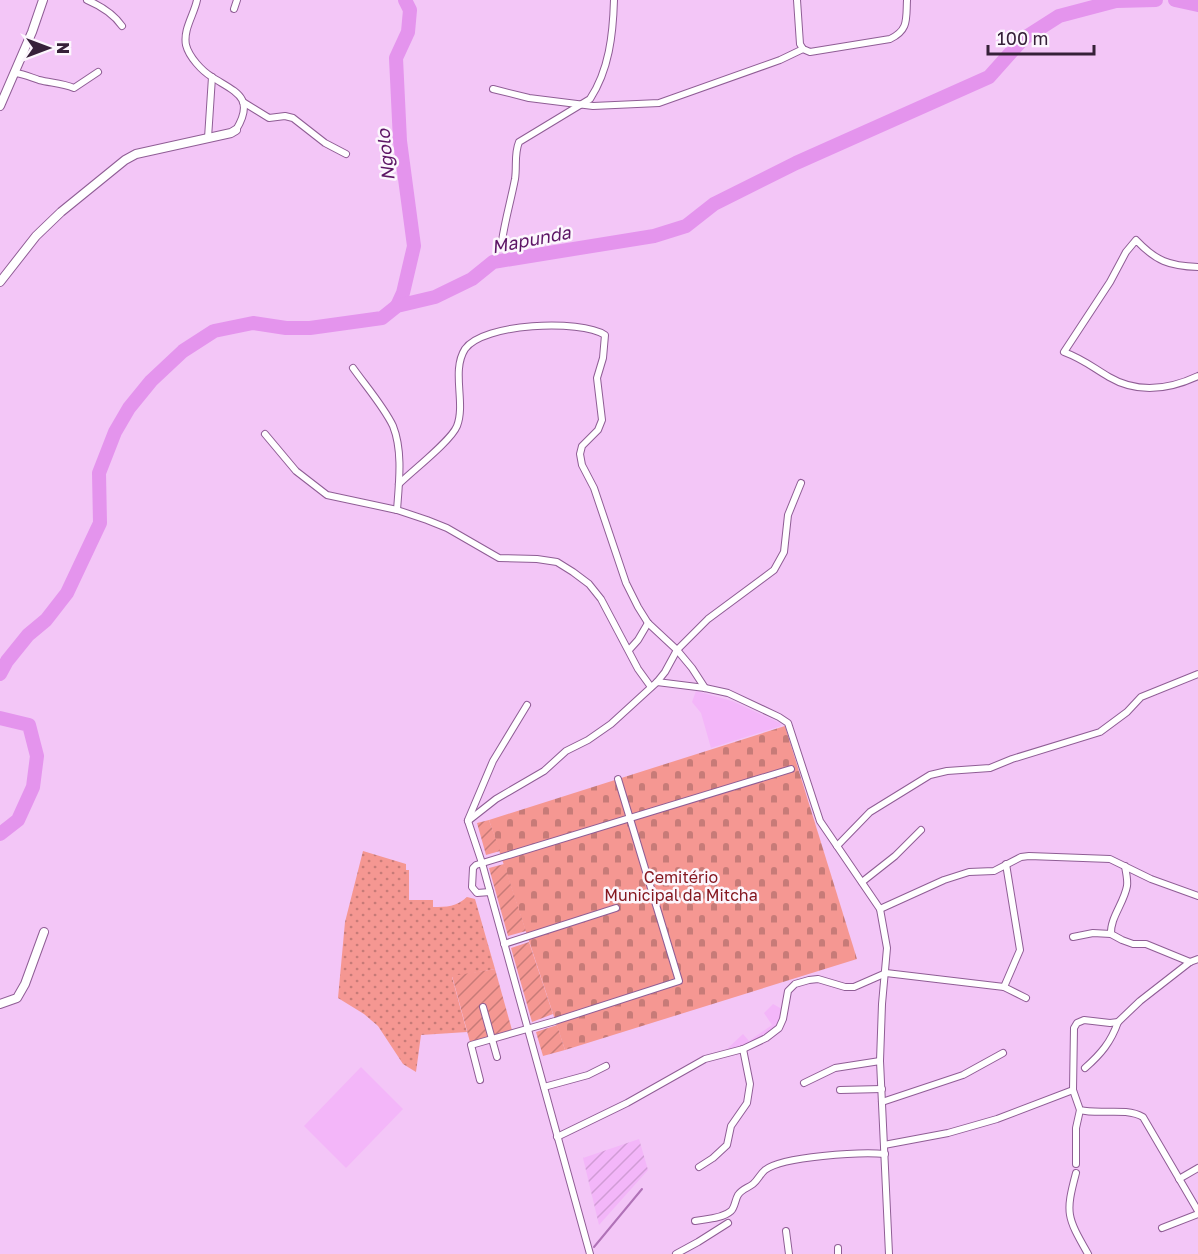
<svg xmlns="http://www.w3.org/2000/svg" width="1198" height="1254" viewBox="0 0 1198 1254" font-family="'Golos Text',sans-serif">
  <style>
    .built { fill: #f3b6f9 }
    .industrial { fill: url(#industrial-furrows) }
    .grass { fill: url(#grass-dots) }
    .cemetery { fill: url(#cemetery-stones) }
    .garden { fill: url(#garden-furrows) }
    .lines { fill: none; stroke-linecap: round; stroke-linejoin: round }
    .stream { stroke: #b072b7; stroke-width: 2 }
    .river { stroke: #e494ed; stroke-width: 14 }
    .street-casing { stroke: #8f5d95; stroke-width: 8 }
    .secondary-casing { stroke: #8f5d95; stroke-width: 10 }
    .street { stroke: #fff; stroke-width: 6 }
    .secondary { stroke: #fff; stroke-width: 8 }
    .labels { text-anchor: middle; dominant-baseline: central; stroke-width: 5; stroke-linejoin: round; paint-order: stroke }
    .park-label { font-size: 16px; fill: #851820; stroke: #fcf6fd }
    .water-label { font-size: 18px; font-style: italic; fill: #5d1565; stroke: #fcf6fd }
  </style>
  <defs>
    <pattern id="industrial-furrows" width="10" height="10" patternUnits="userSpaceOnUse" patternTransform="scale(1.5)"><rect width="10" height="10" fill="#f3b6f9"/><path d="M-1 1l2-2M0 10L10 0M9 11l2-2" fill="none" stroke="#d19cd6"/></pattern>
    <pattern id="grass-dots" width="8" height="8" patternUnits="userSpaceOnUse" patternTransform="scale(1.5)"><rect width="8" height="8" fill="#f59792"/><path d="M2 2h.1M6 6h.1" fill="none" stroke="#c77b78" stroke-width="1.8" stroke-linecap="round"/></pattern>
    <pattern id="cemetery-stones" width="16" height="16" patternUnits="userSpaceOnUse" patternTransform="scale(1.5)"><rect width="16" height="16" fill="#f59792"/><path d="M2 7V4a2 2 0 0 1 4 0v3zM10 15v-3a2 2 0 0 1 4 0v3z" fill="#c77b78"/></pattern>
    <pattern id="garden-furrows" width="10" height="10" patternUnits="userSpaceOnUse" patternTransform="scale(1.5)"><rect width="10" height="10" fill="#f59792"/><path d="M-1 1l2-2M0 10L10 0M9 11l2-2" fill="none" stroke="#c77b78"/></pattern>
  </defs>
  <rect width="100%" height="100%" fill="#f3c6f7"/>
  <!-- built -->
  <g class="built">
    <path d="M696 691 732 701 780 723 781 726 711 748 701 713 692 702Z"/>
    <path d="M773 1004 782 1009V1019L777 1028 748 1046 728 1051V1048L743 1034 749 1041 772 1025 764 1013Z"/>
    <path d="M361 1067 403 1109 346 1168 304 1126Z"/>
  </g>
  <!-- industrial -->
  <path class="industrial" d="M639 1139 648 1170 599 1225 583 1158Z"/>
  <!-- grass -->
  <path class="grass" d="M363 851 406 864V870H409V900H433V907C447 907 456 907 467 897L475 899 495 969 452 977 467 1032 421 1035 416 1072 403 1064 378 1026 364 1014 338 998 345 922Z"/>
  <!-- cemetery -->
  <path class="cemetery" d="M785 726 857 959 565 1050 489 820Z"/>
  <!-- garden -->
  <g class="garden">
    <path d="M489 820 500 851 486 855 477 823Z"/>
    <path d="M504 864 526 931 508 936 489 868Z"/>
    <path d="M529 942 553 1014 532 1022 511 948Z"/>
    <path d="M495 969 512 1030 470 1042 452 976Z"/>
    <path d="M557 1025 565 1050 543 1056 536 1032Z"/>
  </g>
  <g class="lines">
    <!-- stream -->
    <path class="stream" d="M594 1247 642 1189"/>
    <!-- river -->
    <g class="river">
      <path d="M1175 0 1198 5"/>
      <path d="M397 306 403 293 414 246 400 141 396 58 408 32 410 10 405 0"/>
      <path d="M0 674 7 661 28 635 46 620 67 593 100 523 99 473 115 432 129 408 151 381 183 351 214 331 253 323 286 328H310L382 318 397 306 435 297 472 279 493 262 654 236 686 226 714 204 796 163 989 77 1023 39 1059 16 1116 1 1156 0"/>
      <path d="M0 718 29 725 37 756 33 787 18 820 0 834"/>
    </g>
    <!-- street casing -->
    <g class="street-casing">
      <g id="street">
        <path d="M87 0C101 6 113 13 122 26"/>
        <path d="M197 0C194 15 183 29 186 45 189 57 202 71 212 77 235 92 256 97 236 130"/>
        <path d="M797 0 800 44 803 49 810 52 890 39C909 30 906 19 907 0"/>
        <path d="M234 9 237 0"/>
        <path d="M15 73C24 74 30 77 39 80 51 83 62 83 74 88L98 72"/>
        <path d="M493 89 529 98 593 106 659 103 780 60 803 49"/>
        <path d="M243 102 269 118 285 116 293 118 325 143 346 154"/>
        <path d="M208 138 212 77"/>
        <path d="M502 241C505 220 511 200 515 179 517 166 514 154 519 142L590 99C609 70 613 35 614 0"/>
        <path d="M1198 267C1169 266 1156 261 1136 240L1126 252 1110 282 1064 352C1083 359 1092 367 1109 377 1138 394 1168 390 1198 376"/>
        <path d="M353 368C365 385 384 407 393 426 403 451 399 483 397 510"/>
        <path d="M265 434 296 471 327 495 397 510 427 520 447 528 499 558 537 559 557 562 573 572 589 584 601 599 638 669 651 687"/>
        <path d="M399 484C412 471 451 441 457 426 466 403 451 371 465 349 483 323 580 319 605 335L603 358 597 378 602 420 598 430 582 446 580 454 582 465 594 488 626 583 638 607 648 623 677 650 692 668 705 688"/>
        <path d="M629 650 638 640 648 623"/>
        <path d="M657 682 705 688 728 693 779 717 788 723 820 821 880 909 887 948 882 1004 880 1061 889 1254"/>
        <path d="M468 820 493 761 527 705"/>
        <path d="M468 821 496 799 544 771 566 751 588 740 611 724 657 682 665 672 677 650 708 619 774 570 784 552 788 515 801 483"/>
        <path d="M468 821 482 863 590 1254"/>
        <path d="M837 846 870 812 930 775 947 771 990 768 1012 759 1100 732 1127 712 1141 697 1198 674"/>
        <path d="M1125 866C1126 873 1128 880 1127 886 1124 903 1110 918 1111 934L1122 940 1133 944H1146L1190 962"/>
        <path d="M862 882 895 856 921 830"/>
        <path d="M490 892 477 893 472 887 473 868 476 865 791 769"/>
        <path d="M880 909 944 880 969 872 994 871 1021 857 1029 856 1110 859 1151 879 1198 896"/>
        <path d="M1073 937 1093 933 1111 934"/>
        <path d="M504 944 616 908"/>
        <path d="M1198 959 1190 962 1140 1001 1118 1022 1110 1023 1084 1020 1077 1023 1074 1028 1073 1090 1080 1110C1100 1115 1125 1107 1143 1117L1198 1211"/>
        <path d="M1004 987 1020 950 1006 864"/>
        <path d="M483 1007 497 1057"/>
        <path d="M1085 1068C1101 1054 1111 1042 1118 1022"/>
        <path d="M480 1080 471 1045 555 1021 679 981 618 779"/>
        <path d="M804 1083 835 1068 880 1061"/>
        <path d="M544 1087 588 1075 606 1066"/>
        <path d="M840 1090 882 1089"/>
        <path d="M882 1102 963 1075 1003 1053"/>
        <path d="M557 1137 627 1103 705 1059 743 1049 766 1038 779 1028 783 1019 788 991 795 984 809 980 818 979 845 987H854L886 973 1004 987 1026 998"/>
        <path d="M884 1145 948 1133 997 1119 1073 1090"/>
        <path d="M1076 1164V1128L1080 1110"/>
        <path d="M699 1167 713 1158 727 1145 731 1126 747 1103 750 1084 743 1049"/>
        <path d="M1076 1173C1065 1214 1067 1217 1088 1254"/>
        <path d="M1179 1179 1198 1168"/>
        <path d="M695 1221C705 1219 722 1219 731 1211 735 1207 735 1200 738 1195 742 1189 748 1188 753 1184 758 1180 760 1174 765 1170 783 1156 861 1152 885 1154"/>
        <path d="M1162 1228 1198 1214"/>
        <path d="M786 1231 789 1254"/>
        <path d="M838 1248V1254"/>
        <path d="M676 1254 698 1242 728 1223"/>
      </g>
    </g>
    <!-- secondary casing -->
    <g class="secondary-casing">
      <g id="secondary">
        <path d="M0 106 32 32 43 0"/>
        <path d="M0 282 36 236 61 212 125 160 136 154 231 133 236 130"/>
        <path d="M0 1004 17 998 25 984 44 932"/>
      </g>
    </g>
    <!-- street -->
    <use href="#street" class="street"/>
    <!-- secondary -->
    <use href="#secondary" class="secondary"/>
  </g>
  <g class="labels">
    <!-- park labels -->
    <g class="park-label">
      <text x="681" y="877">Cemitério<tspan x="681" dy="18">Municipal da Mitcha</tspan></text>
    </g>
    <!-- water labels -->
    <g class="water-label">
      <text transform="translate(385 155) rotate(-96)">Ngolo</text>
      <text transform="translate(531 239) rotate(-11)">Mapunda</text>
    </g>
  </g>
  <!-- north arrow -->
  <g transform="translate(48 48) rotate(90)" stroke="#fcf6fd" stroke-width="4.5" paint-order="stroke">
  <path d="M0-4.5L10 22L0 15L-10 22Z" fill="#362139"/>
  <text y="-9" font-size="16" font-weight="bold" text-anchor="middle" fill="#362139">N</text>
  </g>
  <!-- scale -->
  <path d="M988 45v9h106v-9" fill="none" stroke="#362139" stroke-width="3"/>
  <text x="997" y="45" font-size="18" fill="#362139" stroke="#fcf6fd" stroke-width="4.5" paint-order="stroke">100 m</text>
</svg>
